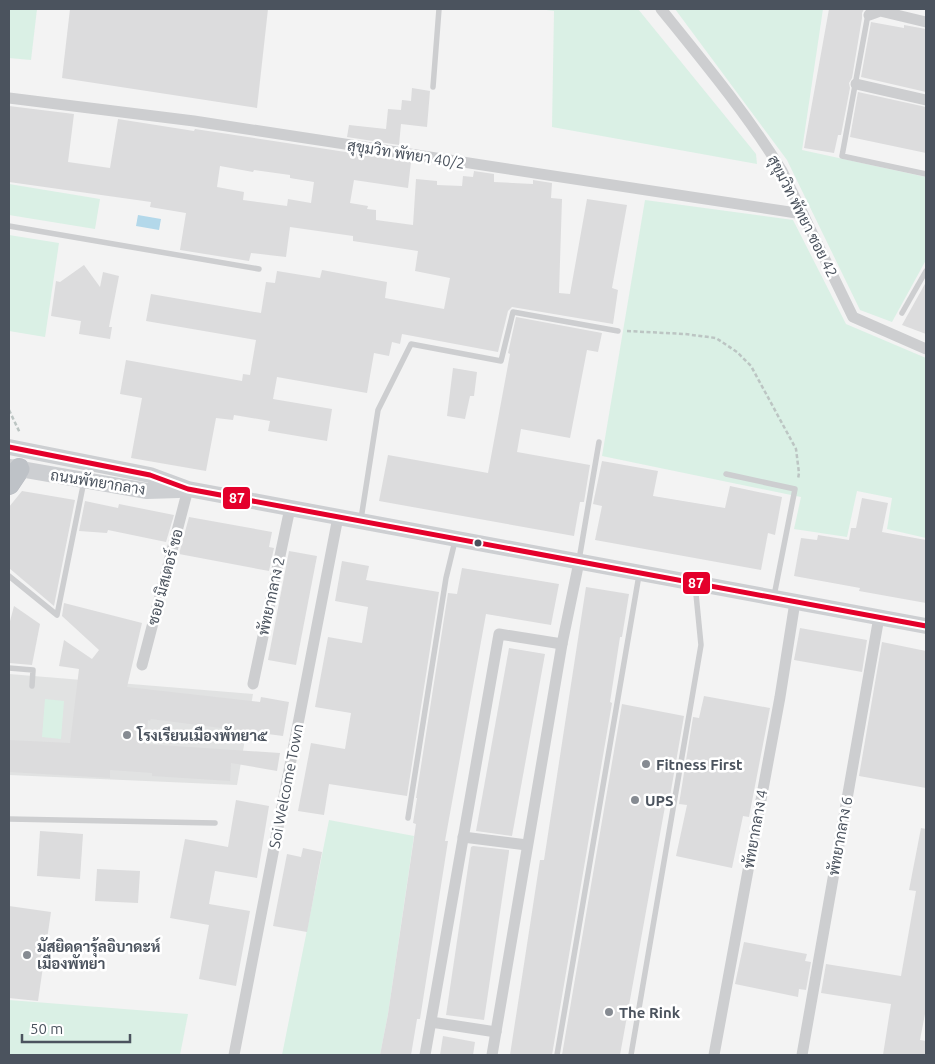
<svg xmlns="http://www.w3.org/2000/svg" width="935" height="1064" viewBox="0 0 935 1064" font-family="Ubuntu,Sarabun,sans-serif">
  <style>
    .education { fill: #e1e2e2 }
    .green { fill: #daf0e5 }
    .water { fill: #b3d8ea }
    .building { fill: #dcdcdd; fill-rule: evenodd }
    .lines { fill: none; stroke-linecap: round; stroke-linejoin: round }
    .highway-casing { stroke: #b9bcc2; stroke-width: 22 }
    .path { stroke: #bcc5c3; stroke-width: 2.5; stroke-dasharray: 4 2.5; stroke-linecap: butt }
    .lane { stroke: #cdced0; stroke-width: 5.5 }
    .street { stroke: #cdced0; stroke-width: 11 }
    .secondary { stroke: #cdcfd2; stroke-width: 16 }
    .highway { stroke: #bec2c7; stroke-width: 21 }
    .bus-1-casing { stroke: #fff; stroke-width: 9 }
    .bus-1 { stroke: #e4002b; stroke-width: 5 }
    .bus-dot { fill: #4b535e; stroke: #fff; stroke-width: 2 }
    .poi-dot { fill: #868b92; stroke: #fff; stroke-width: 2 }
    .labels { text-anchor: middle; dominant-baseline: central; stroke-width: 5; stroke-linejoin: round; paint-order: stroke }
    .street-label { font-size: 15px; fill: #4b535e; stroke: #fff }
    .poi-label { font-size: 15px; font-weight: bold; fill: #4b535e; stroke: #fff; text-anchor: start }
    .line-badge { stroke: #fff; stroke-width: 2 }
    .badge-label { font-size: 14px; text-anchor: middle; font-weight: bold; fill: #fff }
  </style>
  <rect width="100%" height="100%" fill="#f3f3f3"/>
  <!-- education -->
  <path class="education" d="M9 674 253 694 237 785 9 775Z"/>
  <!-- green -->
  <g class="green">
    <path d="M9 9H37L31 60 9 58Z"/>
    <path d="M539 9H638L756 154 757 164 552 127 554 11Z"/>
    <path d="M675 9H823L802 150 926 177V260L892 322 860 310 787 160Z"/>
    <path d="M9 184 100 199 95 229 9 215Z"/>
    <path d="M645 200 793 220 846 324 926 358V538L887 529 892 498 857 491 847 537 794 529 801 497 602 456Z"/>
    <path d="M9 235 59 243 45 337 9 331Z"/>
    <path d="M45 699 64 701 61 739 42 737Z"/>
    <path d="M329 820 414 836 388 1014 380 1055H282Z"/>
    <path d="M9 1000 188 1014 180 1055H9Z"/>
  </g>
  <!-- water -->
  <path class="water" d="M138 215 161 219 159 230 136 226Z"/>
  <!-- building -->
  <g class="building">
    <path d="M70 9H268L257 108 62 78Z"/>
    <path d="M829 9H864L862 13V18L852 78 849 83 850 88 841 135H838L834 153 804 148Z"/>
    <path d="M871 22 904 28V25L926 29V92L861 77Z"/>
    <path d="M412 88 430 91 427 127 401 124 399 145 347 137 349 125 386 129 388 109 401 110 402 100 411 101Z"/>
    <path d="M858 92 926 107V153L850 137Z"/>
    <path d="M9 106 74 114 68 162 110 168 118 119 194 131 195 129 411 162 408 188 354 180 350 203 368 206 367 209 376 210V220L413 225 416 179 437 181V185L462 186 463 176 473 177 474 171 494 174V182L533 184V180L552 183 551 198 562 199 559 293 570 294 587 199 627 205 612 288 618 290 613 324 512 307 508 311 498 352 402 334 400 344 392 342 389 356 374 353 367 393 277 377 273 399 332 409 327 441 268 431 270 421 234 415 233 420 216 418 206 471 131 458 142 398 120 394 126 360 242 381 243 374 250 375 256 340 146 321 151 294 261 313 266 282 275 283 277 271 320 278 322 270 387 282 385 298 444 309 450 278 415 271 418 251 353 241V236L290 227 286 257 251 253 249 261 180 250 186 213 150 207 151 202 9 182ZM220 166 253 172 254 170 290 175V178L314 182 311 203 288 199 287 206 243 200 244 192 217 187Z"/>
    <path d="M84 265 100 287 103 272 119 276 109 327H112L110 339 79 334 81 321 51 316 56 281 60 282Z"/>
    <path d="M926 282V334L902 325Z"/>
    <path d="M516 317 602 333 598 352 587 350 570 438 521 429 517 452 590 465 584 502H580L574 536 379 501 388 455 488 473 510 354 508 353Z"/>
    <path d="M453 368 477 372 474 396H470L465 419 447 416Z"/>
    <path d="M602 461 658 471 653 496 725 508 730 486 782 497 775 535 768 533 761 570 595 540 602 506 593 504Z"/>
    <path d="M22 491 75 500 54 606 9 568V507Z"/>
    <path d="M862 498 888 503 882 532 926 540V603L859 591 860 588 794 576 801 538 817 540 818 535 849 540 851 528H856Z"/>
    <path d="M85 501 118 508 119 504 174 515 166 542 108 530 107 533 79 531Z"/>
    <path d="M189 517 272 532 269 547 274 548 269 571 179 554Z"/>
    <path d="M289 551 317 556 296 665 268 660Z"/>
    <path d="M342 561 369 566 366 580 439 592 407 796 329 784 324 815 298 811 311 743 345 749 351 713 315 707 328 637 362 643 368 607 335 601Z"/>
    <path d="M462 568 559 584 551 625 486 614 445 841H448L420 1019H417L411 1055H380L388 1014 416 824 413 823 417 798H416L448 593 457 594Z"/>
    <path d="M586 587 629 594 622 637H620L610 702 612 703 552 1055H510L540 860H544Z"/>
    <path d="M64 603 142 623 127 687 260 702 261 697 289 702 283 736 151 719 150 721 148 720 146 744 280 753 277 771 231 763 230 781 152 776V773L110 770V778L9 772V740L70 743 79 669 59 666 64 640 92 659 99 650 62 616Z"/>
    <path d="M14 606 40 624 32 665 9 663V625Z"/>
    <path d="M800 628 867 640 862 672 794 660Z"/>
    <path d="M882 642 926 651V788L859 776Z"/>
    <path d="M509 648 545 654 512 836 476 831Z"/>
    <path d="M704 696 770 708 749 817 743 816 732 868 676 856 687 805 679 804 693 717 699 718Z"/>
    <path d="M622 704 684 716 669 802 666 801 620 1055H562Z"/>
    <path d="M236 800 269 806 257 878 215 871 209 904 250 911 236 986 199 979 209 925 170 918 185 839 228 847Z"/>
    <path d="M921 828 926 829V1014H925L920 1040 926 1041V1055H883L891 1004 821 993 826 964 901 976 916 891 909 890Z"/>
    <path d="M40 831 83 834 80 879 37 876Z"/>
    <path d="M473 846 509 850V852L484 1020 446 1015 471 847Z"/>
    <path d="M303 848 322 852 307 932 273 926 287 854 301 857Z"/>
    <path d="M97 869 140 871 138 903 95 901Z"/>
    <path d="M9 906 51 912 38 1001 9 998Z"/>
    <path d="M744 942 807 954 805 961 811 962 806 990 799 989 798 997 735 984Z"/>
    <path d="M443 1036 475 1042 473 1055H440Z"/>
  </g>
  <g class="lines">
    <!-- highway casing -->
    <g class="highway-casing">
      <path id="highway" d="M9 484 19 469"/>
    </g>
    <!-- path -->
    <g class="path">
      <path d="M627 331 685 334 716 338 737 352 751 366 796 449 799 473 798 479"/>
      <path d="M9 410 20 433"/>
    </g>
    <!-- lane -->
    <g class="lane">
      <path d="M869 9 842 156 926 174"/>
      <path d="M433 87 439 9"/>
      <path d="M9 226 259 269"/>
      <path d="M902 313 926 271"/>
      <path d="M726 474 795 489 774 596"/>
      <path d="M361 519 378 410 411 344 501 361 513 312 618 331"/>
      <path d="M579 560 599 442"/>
      <path d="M9 576 57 615 84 481"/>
      <path d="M9 668 33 670 32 686"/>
      <path d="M408 818 446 578 455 541"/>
      <path d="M9 819 215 823"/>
      <path d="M557 1055 639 575"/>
      <path d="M631 1055 701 645 695 584"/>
    </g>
    <!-- street -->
    <g class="street">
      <path d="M661 9C703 61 747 114 782 171L853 317 926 349"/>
      <path d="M869 15 880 11 926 22"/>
      <path d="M856 84 926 100"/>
      <path d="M9 98 194 121 803 214"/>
      <path d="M142 665 188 489"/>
      <path d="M253 684 290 508"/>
      <path d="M463 837 527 845"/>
      <path d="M431 1022 496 1032"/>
      <path d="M234 1055 338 517"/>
      <path d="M425 1055 499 634 562 644"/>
      <path d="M492 1055 562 644 579 562"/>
      <path d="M714 1055 780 697 795 602"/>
      <path d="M802 1055 879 617"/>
    </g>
    <!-- secondary -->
    <g class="secondary">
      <path d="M9 447 150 475 188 489 926 626"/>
      <path d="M9 467 147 491 179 490"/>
    </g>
    <!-- highway -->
    <use href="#highway" class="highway"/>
    <!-- bus-1 casing -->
    <g class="bus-1-casing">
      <path id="bus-1" d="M9 447 150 475 188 489 926 626"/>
    </g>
    <!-- bus-1 -->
    <use href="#bus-1" class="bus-1"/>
  </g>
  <!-- markers -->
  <circle class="bus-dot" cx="478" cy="543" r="4.5"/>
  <g class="poi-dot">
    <circle cx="127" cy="735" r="5"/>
    <circle cx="646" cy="764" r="5"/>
    <circle cx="635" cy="800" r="5"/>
    <circle cx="27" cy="955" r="5"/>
    <circle cx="609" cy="1012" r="5"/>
  </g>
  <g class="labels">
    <!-- street labels -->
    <g class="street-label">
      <text transform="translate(406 154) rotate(9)">สุขุมวิท พัทยา 40/2</text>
      <text transform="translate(803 216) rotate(63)">สุขุมวิท พัทยา ซอย 42</text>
      <text transform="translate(98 482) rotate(9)">ถนนพัทยากลาง</text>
      <text transform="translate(165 577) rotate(-75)">ซอย มิสเตอร์ ชอ</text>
      <text transform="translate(271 596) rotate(-78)">พัทยากลาง 2</text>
      <text transform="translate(286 786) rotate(-79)">Soi Welcome Town</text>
      <text transform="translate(755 829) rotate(-80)">พัทยากลาง 4</text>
      <text transform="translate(840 836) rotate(-80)">พัทยากลาง 6</text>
    </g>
    <!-- poi labels -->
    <g class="poi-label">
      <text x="137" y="735">โรงเรียนเมืองพัทยา๕</text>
      <text x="656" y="764">Fitness First</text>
      <text x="645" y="800">UPS</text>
      <text x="37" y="946">มัสยิดดารุ้ลอิบาดะห์<tspan x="37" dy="17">เมืองพัทยา</tspan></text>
      <text x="619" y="1012">The Rink</text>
    </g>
  </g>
  <g class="line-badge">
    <rect x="222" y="486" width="29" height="24" rx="5" fill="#e4002b"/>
    <rect x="682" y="571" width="29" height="24" rx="5" fill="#e4002b"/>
  </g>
  <g class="badge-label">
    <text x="237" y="503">87</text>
    <text x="696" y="588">87</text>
  </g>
  <!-- border -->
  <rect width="935" height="1064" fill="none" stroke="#4b535e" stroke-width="20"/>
  <!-- scale -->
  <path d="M22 1034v8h108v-8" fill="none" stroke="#4b535e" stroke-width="2.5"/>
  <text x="30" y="1034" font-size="15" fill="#4b535e" stroke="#ffffff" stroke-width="4" paint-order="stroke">50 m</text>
</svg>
